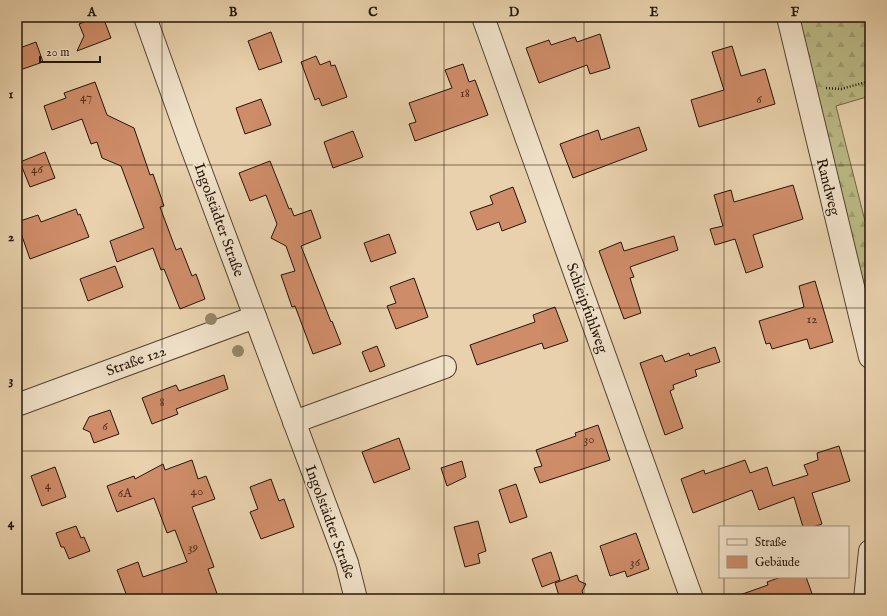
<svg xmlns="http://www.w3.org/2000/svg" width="887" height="616" viewBox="0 0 887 616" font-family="'IM FELL English',serif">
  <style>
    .forest { fill: url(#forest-firs); stroke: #706847 }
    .building { fill: #ce8c68; stroke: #241508 }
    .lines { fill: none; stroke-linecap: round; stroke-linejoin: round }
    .street-casing { stroke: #554431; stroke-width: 24 }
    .path { stroke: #241508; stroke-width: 2.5; stroke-dasharray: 1 2; stroke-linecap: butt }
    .street { stroke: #f0e1c9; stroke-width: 22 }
    .tree { fill: #958567 }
    .grid { fill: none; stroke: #241508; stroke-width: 1; stroke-opacity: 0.55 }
    .labels { text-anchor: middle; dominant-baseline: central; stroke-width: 3.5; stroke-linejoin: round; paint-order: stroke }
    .number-label { font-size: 13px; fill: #4e3320 }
    .street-label { font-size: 15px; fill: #241508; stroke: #f0e1c9 }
    .neatline { fill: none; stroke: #241508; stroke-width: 1.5 }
    .grid-label { font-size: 13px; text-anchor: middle; font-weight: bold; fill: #241508 }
  </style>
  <defs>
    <pattern id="forest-firs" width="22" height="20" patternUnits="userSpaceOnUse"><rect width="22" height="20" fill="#bbba86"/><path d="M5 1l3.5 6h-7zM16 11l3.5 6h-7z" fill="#a19f72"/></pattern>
  </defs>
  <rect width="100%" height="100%" fill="#e8d1ac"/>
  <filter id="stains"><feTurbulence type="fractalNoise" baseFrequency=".005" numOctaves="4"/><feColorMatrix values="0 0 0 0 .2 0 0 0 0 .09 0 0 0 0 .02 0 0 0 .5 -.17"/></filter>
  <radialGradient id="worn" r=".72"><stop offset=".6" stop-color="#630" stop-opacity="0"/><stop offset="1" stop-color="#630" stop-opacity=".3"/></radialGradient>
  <!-- forest -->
  <path class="forest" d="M796 17H870V96L836 106 870 241V335Z"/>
  <!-- building -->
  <g class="building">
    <path d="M97 17H103L111 38 77 51 84 36 79 24Z"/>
    <path d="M271 32 282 62 259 70 248 41Z"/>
    <path d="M600 34 610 68 590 74 587 65 539 83 526 48 549 40 551 45 575 37 577 42Z"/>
    <path d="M36 42 43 62 17 71V49Z"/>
    <path d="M732 46 741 76 765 69 775 104 699 127 691 100 724 90 712 52Z"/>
    <path d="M316 56 320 65 330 61 331 66 335 65 347 97 322 106 319 98 315 100 301 62Z"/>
    <path d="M463 64 469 82 475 80 488 115 415 141 409 124 416 122 409 103 452 88 445 70Z"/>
    <path d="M95 82 107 115 134 128 150 175 153 174 164 206 160 207 176 250 181 248 192 276 196 274 205 299 180 309 164 269 161 270 153 248 117 262 110 241 144 228 121 166 102 158 97 142 91 144 82 119 52 130 44 106 66 98 64 93Z"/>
    <path d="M261 99 271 125 245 134 236 108Z"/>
    <path d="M639 127 647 150 573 178 560 144 598 130 601 140Z"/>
    <path d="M353 131 363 157 333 168 324 142Z"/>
    <path d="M45 152 55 178 30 187 20 162Z"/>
    <path d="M270 161 289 209 291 208 294 216 311 210 321 238 301 246 331 322 332 321 341 344 313 354 295 306 292 307 281 275 295 271 286 246 271 238 277 224 266 195 250 201 239 173Z"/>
    <path d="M793 185 803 219 753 235 763 267 746 273 735 239 715 245 710 229 723 226 714 195 731 190 734 202Z"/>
    <path d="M513 187 526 222 502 231 499 222 477 230 470 212 493 204 490 196Z"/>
    <path d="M76 209 78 215 80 214 89 237 30 259 17 222 38 215 41 222Z"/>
    <path d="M389 234 396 253 371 262 364 243Z"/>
    <path d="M674 236 678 250 630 267 634 277 630 278 641 313 624 319 599 251 621 242 624 251Z"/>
    <path d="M115 266 123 287 88 301 80 279Z"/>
    <path d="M414 278 428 317 396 329 387 306 396 303 390 287Z"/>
    <path d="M815 281 833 342 810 349 807 339 772 349 770 343 766 344 759 321 804 307 799 286Z"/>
    <path d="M555 307 568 341 544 349 542 343 477 365 470 345 535 322 533 315Z"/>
    <path d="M377 346 385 366 370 372 362 352Z"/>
    <path d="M715 347 720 362 695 370 697 376 673 385 674 389 670 391 683 428 665 435 640 363 662 355 665 362 689 353 690 356Z"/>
    <path d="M224 375 228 389 176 409 178 414 152 424 142 398 176 385 179 391Z"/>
    <path d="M110 410 119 434 94 443 90 432 83 429 89 417Z"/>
    <path d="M598 425 610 460 540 483 534 468 542 466 536 450 576 436 575 433Z"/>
    <path d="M399 438 410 469 374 483 362 452Z"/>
    <path d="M839 446 850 481 812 493 822 524 813 527H803L794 497 759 510 752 490 693 513 681 479 704 470 705 474 745 460 750 473 767 467 773 486 808 475 804 465 818 460 817 453Z"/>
    <path d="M192 460 198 479 206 476 215 499 192 507 214 567 208 569 219 599H128L117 570 138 562 143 577 187 562 175 530 167 533 154 498 117 512 107 486 134 476 135 479 163 464 165 470Z"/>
    <path d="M462 461 466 477 447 486 441 468Z"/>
    <path d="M55 467 66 497 42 506 31 476Z"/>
    <path d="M271 479 279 501 284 499 294 527 261 539 250 512 258 509 250 487Z"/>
    <path d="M516 484 527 517 510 523 499 490Z"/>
    <path d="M478 521 486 551 478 554 480 563 465 567 454 527Z"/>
    <path d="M76 526 81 538 84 537 90 551 69 559 64 547H61L56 533Z"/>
    <path d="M636 533 649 569 627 577 625 571 610 576 600 546Z"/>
    <path d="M551 552 560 580 542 587 532 559Z"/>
    <path d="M577 575 579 581 586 584 582 591 585 599H560L555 583Z"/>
    <path d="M781 577H806L814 599H735L734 597 768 585 767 582Z"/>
  </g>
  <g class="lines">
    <!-- street casing -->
    <g class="street-casing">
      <g id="street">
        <path d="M145 17 189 140 347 563 356 599"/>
        <path d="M483 17 692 599"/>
        <path d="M788 17 870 357"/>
        <path d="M17 405 255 317"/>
        <path d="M294 422 445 367"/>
        <path d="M865 599 870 551"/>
      </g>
    </g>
    <!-- path -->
    <path class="path" d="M826 88 841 89 870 81"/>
    <!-- street -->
    <use href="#street" class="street"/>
  </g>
  <!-- trees -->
  <g class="tree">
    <circle cx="211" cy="319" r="6"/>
    <circle cx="238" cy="351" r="6"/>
  </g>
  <!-- grid -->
  <path class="grid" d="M162 17V599M303 17V599M444 17V599M584 17V599M724 17V527M17 165H870M17 308H870M17 451H870M724 577V599"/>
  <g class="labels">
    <!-- number labels -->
    <g class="number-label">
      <text x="465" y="93">18</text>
      <text x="86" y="97">47</text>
      <text x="759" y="99">6</text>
      <text x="37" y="169">46</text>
      <text x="812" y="319">12</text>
      <text x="162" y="402">8</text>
      <text x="105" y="426">6</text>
      <text x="589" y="439">30</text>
      <text x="48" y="485">4</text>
      <text x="197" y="491">40</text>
      <text x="125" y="493">6A</text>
      <text x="193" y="547">39</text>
      <text x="635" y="562">36</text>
    </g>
    <!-- street labels -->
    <g class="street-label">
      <text transform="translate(828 187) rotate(76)">Randweg</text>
      <text transform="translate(219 220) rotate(70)">Ingolstädter Straße</text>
      <text transform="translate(587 308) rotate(70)">Schleipfuhlweg</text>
      <text transform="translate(136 361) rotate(-20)">Straße 122</text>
      <text transform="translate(330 522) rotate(70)">Ingolstädter Straße</text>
    </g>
  </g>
  <!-- margin -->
  <rect width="887" height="616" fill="none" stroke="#e8d1ac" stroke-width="44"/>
  <!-- legend -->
  <rect x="719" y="526" width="130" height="52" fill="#f0e1c9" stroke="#9e8f7c"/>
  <rect x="727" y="539" width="20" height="6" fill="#f0e1c9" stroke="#9e8f7c"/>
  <text x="755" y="546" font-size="12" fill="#241508">Straße</text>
  <rect x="727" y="556" width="20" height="12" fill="#ce8c68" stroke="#9e8f7c"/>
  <text x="755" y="566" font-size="12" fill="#241508">Gebäude</text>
  <!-- scale -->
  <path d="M40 56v6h60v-6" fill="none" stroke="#241508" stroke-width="2"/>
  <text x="46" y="56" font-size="12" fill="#241508" stroke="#f0e1c9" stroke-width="3" paint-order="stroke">20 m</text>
  <rect x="22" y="22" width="843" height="572" class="neatline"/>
  <g class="grid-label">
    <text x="92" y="16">A</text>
    <text x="233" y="16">B</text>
    <text x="373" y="16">C</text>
    <text x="514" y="16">D</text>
    <text x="654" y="16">E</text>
    <text x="795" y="16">F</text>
    <text x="11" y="98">1</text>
    <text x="11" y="241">2</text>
    <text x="11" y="384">3</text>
    <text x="11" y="527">4</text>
  </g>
  <rect width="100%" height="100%" filter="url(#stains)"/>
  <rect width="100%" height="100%" fill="url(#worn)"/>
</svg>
